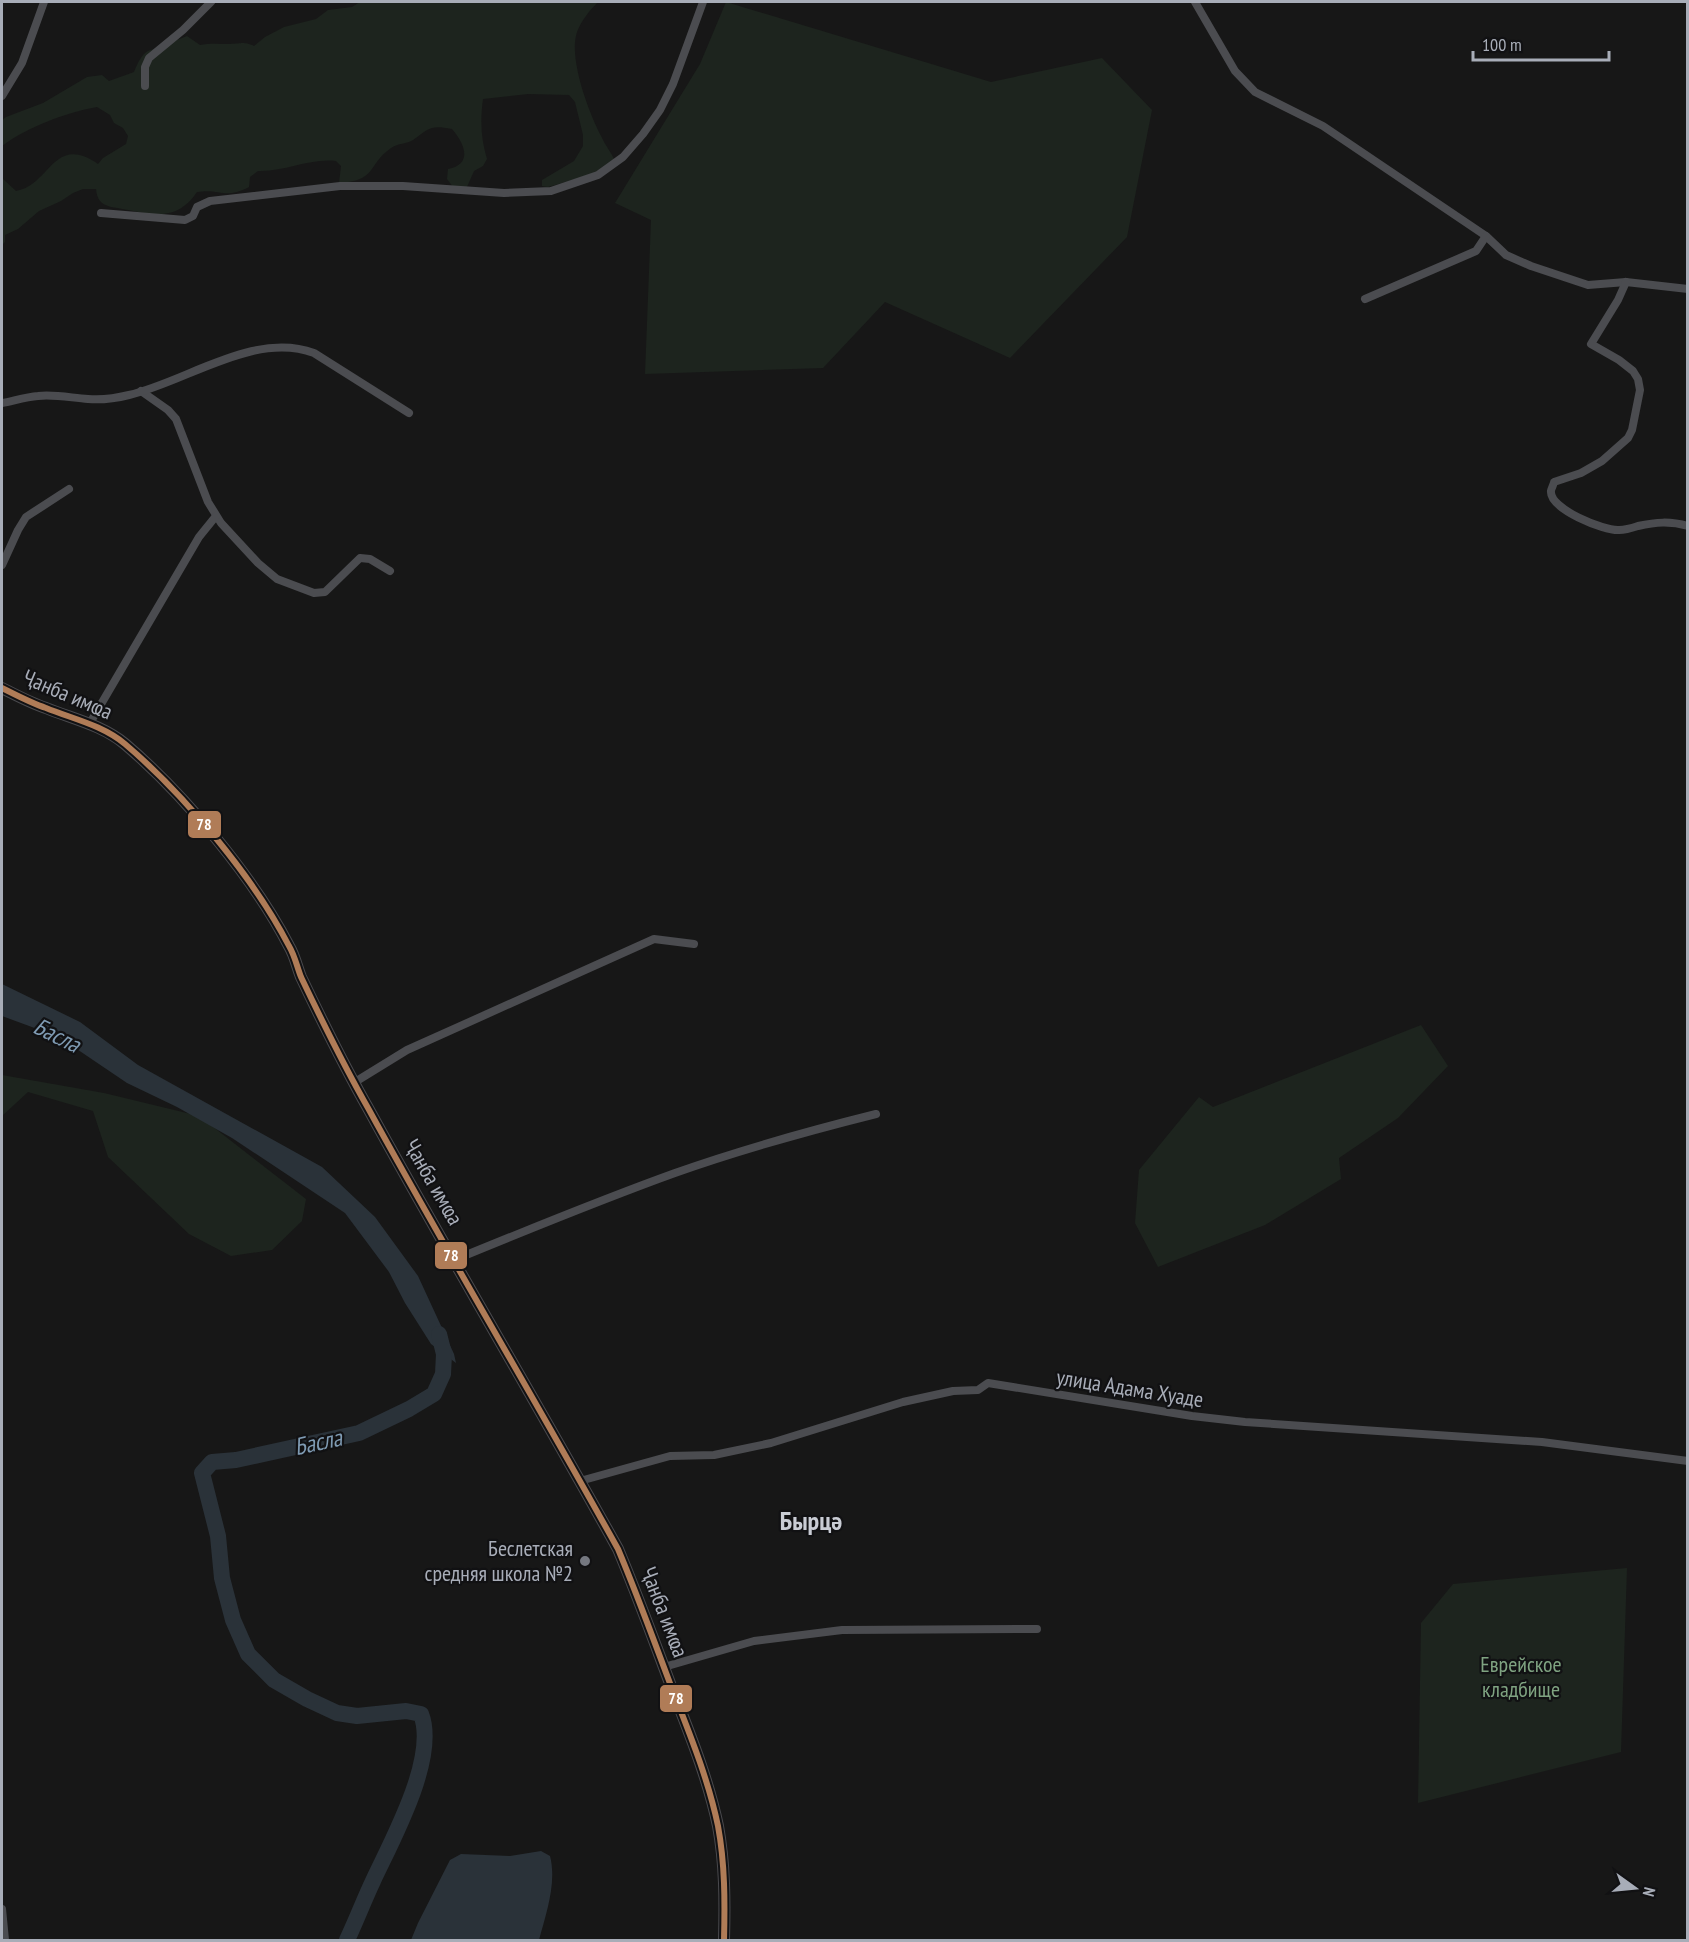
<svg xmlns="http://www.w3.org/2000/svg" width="1689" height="1942" viewBox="0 0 1689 1942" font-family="'PT Sans Narrow',sans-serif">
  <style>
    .green { fill: #1d241e }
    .water { fill: #2a3239 }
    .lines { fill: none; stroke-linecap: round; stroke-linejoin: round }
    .river { stroke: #2a3239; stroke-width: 16 }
    .street { stroke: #4b4c50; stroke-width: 8 }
    .secondary { stroke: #4a4a4e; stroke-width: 12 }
    .bus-1-casing { stroke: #111113; stroke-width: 10 }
    .bus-1 { stroke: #b07c57; stroke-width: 6 }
    .poi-dot { fill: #757880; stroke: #111113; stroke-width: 2 }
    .labels { text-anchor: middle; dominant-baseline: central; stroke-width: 4.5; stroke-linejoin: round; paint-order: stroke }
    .street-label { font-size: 22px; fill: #a8adb8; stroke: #111113 }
    .poi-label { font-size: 22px; fill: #a8adb8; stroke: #111113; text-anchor: end }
    .park-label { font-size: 22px; fill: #7fa381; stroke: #111113 }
    .water-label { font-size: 24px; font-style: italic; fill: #7f9bb3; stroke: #111113 }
    .quarter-label { font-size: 26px; font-weight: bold; fill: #c9ccd4; stroke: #111113 }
    .line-badge { stroke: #111113; stroke-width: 2 }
    .badge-label { font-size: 16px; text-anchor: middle; font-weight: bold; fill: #fff }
  </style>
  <rect width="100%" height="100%" fill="#171717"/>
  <!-- green -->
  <g class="green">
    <path d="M360 2H598C590 10 581 21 577 32 568 58 589 113 601 136 605 145 611 152 615 161L594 174 548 187 542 186V180L574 161 583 146V135L575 102 569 95 528 94 483 99C480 121 481 139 487 159L483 166 474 171 467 187H453L447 179 448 169C473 164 465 144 452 129 430 125 430 128 413 140 407 144 398 143 391 148 367 165 377 181 339 183L341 166 336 161C309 158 285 172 258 171L250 177 249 187C224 200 221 188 197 192 174 226 146 212 111 207 101 204 97 200 96 189H83L73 193 61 201 39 211 18 229 5 235V242L2 245V178L16 191C50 186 53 133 98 164L103 158 126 144 128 136 123 128 114 123 110 115 97 107C64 113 28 127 2 146V120L6 117 43 103 87 77 102 75 109 81 134 72C140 58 145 46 162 50L177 40 187 36 200 45C210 43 220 44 230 44 242 44 242 41 254 46L265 37 284 27 316 19 328 10 352 7Z"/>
    <path d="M726 2 991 82 1102 58 1152 110 1127 237 1010 358 885 302 823 368 645 374 651 220 615 203 700 64Z"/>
    <path d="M1421 1025 1448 1066 1398 1118 1339 1158 1341 1179 1265 1225 1158 1267 1135 1223 1139 1170 1199 1097 1213 1107Z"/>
    <path d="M2 1075 104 1093 199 1116 306 1199 302 1221 272 1250 231 1256 189 1234 108 1157 93 1111 28 1092 2 1116Z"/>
    <path d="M1627 1568 1621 1752 1418 1803 1421 1623 1453 1584Z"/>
  </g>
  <!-- water -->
  <g class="water">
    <path d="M2 984 80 1022 138 1065 322 1167 375 1217 418 1276 454 1354 456 1363 431 1344 405 1303 389 1272 345 1213 232 1138 177 1107 127 1083 59 1037 2 1016Z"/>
    <path d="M541 1851 550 1856C557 1883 546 1914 539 1940H411L418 1923 450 1860 461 1854 510 1856Z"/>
  </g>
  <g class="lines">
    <!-- river -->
    <path class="river" d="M347 1940C356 1921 364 1900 373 1881 392 1840 438 1758 421 1714L406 1711 357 1716 337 1713 307 1699 274 1680 248 1654 233 1620 222 1578 218 1536 202 1473 212 1462 236 1460 359 1433 409 1409 434 1394 443 1374 444 1354 439 1334"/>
    <!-- street -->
    <g class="street">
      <path d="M1195 2 1235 71 1255 92 1323 126 1486 236 1506 255 1531 266 1588 285 1626 282 1688 289"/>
      <path d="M145 86V67L149 58 183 30 211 2"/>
      <path d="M2 96 22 63 44 2"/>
      <path d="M101 213 185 220 193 216 197 207 210 201 340 186H403L504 193 551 191 598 175 623 157 643 134 660 110 673 84 703 2"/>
      <path d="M1626 282 1618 300 1591 344 1619 360 1633 371 1638 379 1640 390 1632 430 1628 438 1602 461 1581 473 1554 482C1554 484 1551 489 1551 491 1549 509 1604 531 1619 530 1625 530 1632 528 1638 526 1656 522 1670 521 1688 526"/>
      <path d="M1365 299 1476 251 1486 236"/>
      <path d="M141 391 168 410 176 419 208 502 221 523 258 563 277 579 314 593 325 592 360 558 370 559 390 571"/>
      <path d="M2 403C13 401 26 397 38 396 54 394 72 398 88 399 101 400 117 398 129 395 188 381 254 331 314 353L409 413"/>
      <path d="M2 565 18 530 26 517 69 489"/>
      <path d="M90 723 199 537 216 516"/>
      <path d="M355 1082 407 1050 654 939 694 944"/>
      <path d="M454 1260C527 1230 600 1200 675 1173 740 1150 808 1131 876 1114"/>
      <path d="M580 1481 670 1456 714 1455 771 1443 903 1402 953 1391 978 1390 988 1383 1192 1416 1245 1422 1542 1442 1688 1461"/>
      <path d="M664 1667 754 1641 842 1630 1037 1629"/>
      <path d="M2 1909 5 1940"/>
    </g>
    <!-- secondary -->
    <path class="secondary" d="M2 688C16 695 31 703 46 708 73 719 102 725 125 744 184 794 254 878 289 946 295 956 297 967 301 977 322 1021 344 1066 368 1108 449 1256 536 1401 618 1549 637 1594 654 1641 671 1686 689 1732 708 1778 718 1826 725 1864 725 1902 724 1940"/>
    <!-- bus-1 casing -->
    <g class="bus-1-casing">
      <path id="bus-1" d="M2 688C16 695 31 703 46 708 73 719 102 725 125 744 184 794 254 878 289 946 295 956 297 967 301 977 322 1021 344 1066 368 1108 449 1256 536 1401 618 1549 637 1594 654 1641 671 1686 689 1732 708 1778 718 1826 725 1864 725 1902 724 1940"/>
    </g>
    <!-- bus-1 -->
    <use href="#bus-1" class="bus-1"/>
  </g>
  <!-- markers -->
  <circle class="poi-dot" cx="585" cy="1561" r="6"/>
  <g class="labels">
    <!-- street labels -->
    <g class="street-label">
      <text transform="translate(68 694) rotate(23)">Ҷанба имҩа</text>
      <text transform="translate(434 1182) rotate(60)">Ҷанба имҩа</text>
      <text transform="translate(1130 1388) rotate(9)">улица Адама Хуаде</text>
      <text transform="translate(665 1612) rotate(69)">Ҷанба имҩа</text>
    </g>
    <!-- poi labels -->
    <g class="poi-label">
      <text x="573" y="1548">Беслетская<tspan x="573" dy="25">средняя школа №2</tspan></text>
    </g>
    <!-- park labels -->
    <g class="park-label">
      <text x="1521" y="1664">Еврейское<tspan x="1521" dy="25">кладбище</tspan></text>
    </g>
    <!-- water labels -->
    <g class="water-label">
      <text transform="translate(57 1035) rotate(26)">Басла</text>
      <text transform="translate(318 1442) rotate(-12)">Басла</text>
    </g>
    <!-- quarter labels -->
    <g class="quarter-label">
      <text x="811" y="1520">Бырцә</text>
    </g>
  </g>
  <g class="line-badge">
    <rect x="187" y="810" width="35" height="29" rx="6" fill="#b07c57"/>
    <rect x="434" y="1241" width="34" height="29" rx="6" fill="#b07c57"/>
    <rect x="659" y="1684" width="34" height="29" rx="6" fill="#b07c57"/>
  </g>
  <g class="badge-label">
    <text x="204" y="830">78</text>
    <text x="451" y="1261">78</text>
    <text x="676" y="1704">78</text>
  </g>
  <!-- border -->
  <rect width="1689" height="1942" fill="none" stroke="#a8adb8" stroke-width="6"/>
  <!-- north arrow -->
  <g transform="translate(1635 1888) rotate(105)" stroke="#111113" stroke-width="4.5" paint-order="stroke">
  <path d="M0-4.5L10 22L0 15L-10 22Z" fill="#a8adb8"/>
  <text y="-9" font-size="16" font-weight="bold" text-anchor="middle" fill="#a8adb8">N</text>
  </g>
  <!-- scale -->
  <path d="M1473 51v9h136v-9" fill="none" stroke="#a8adb8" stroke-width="3"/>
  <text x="1482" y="51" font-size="18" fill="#a8adb8" stroke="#111113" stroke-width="4.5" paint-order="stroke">100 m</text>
</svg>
